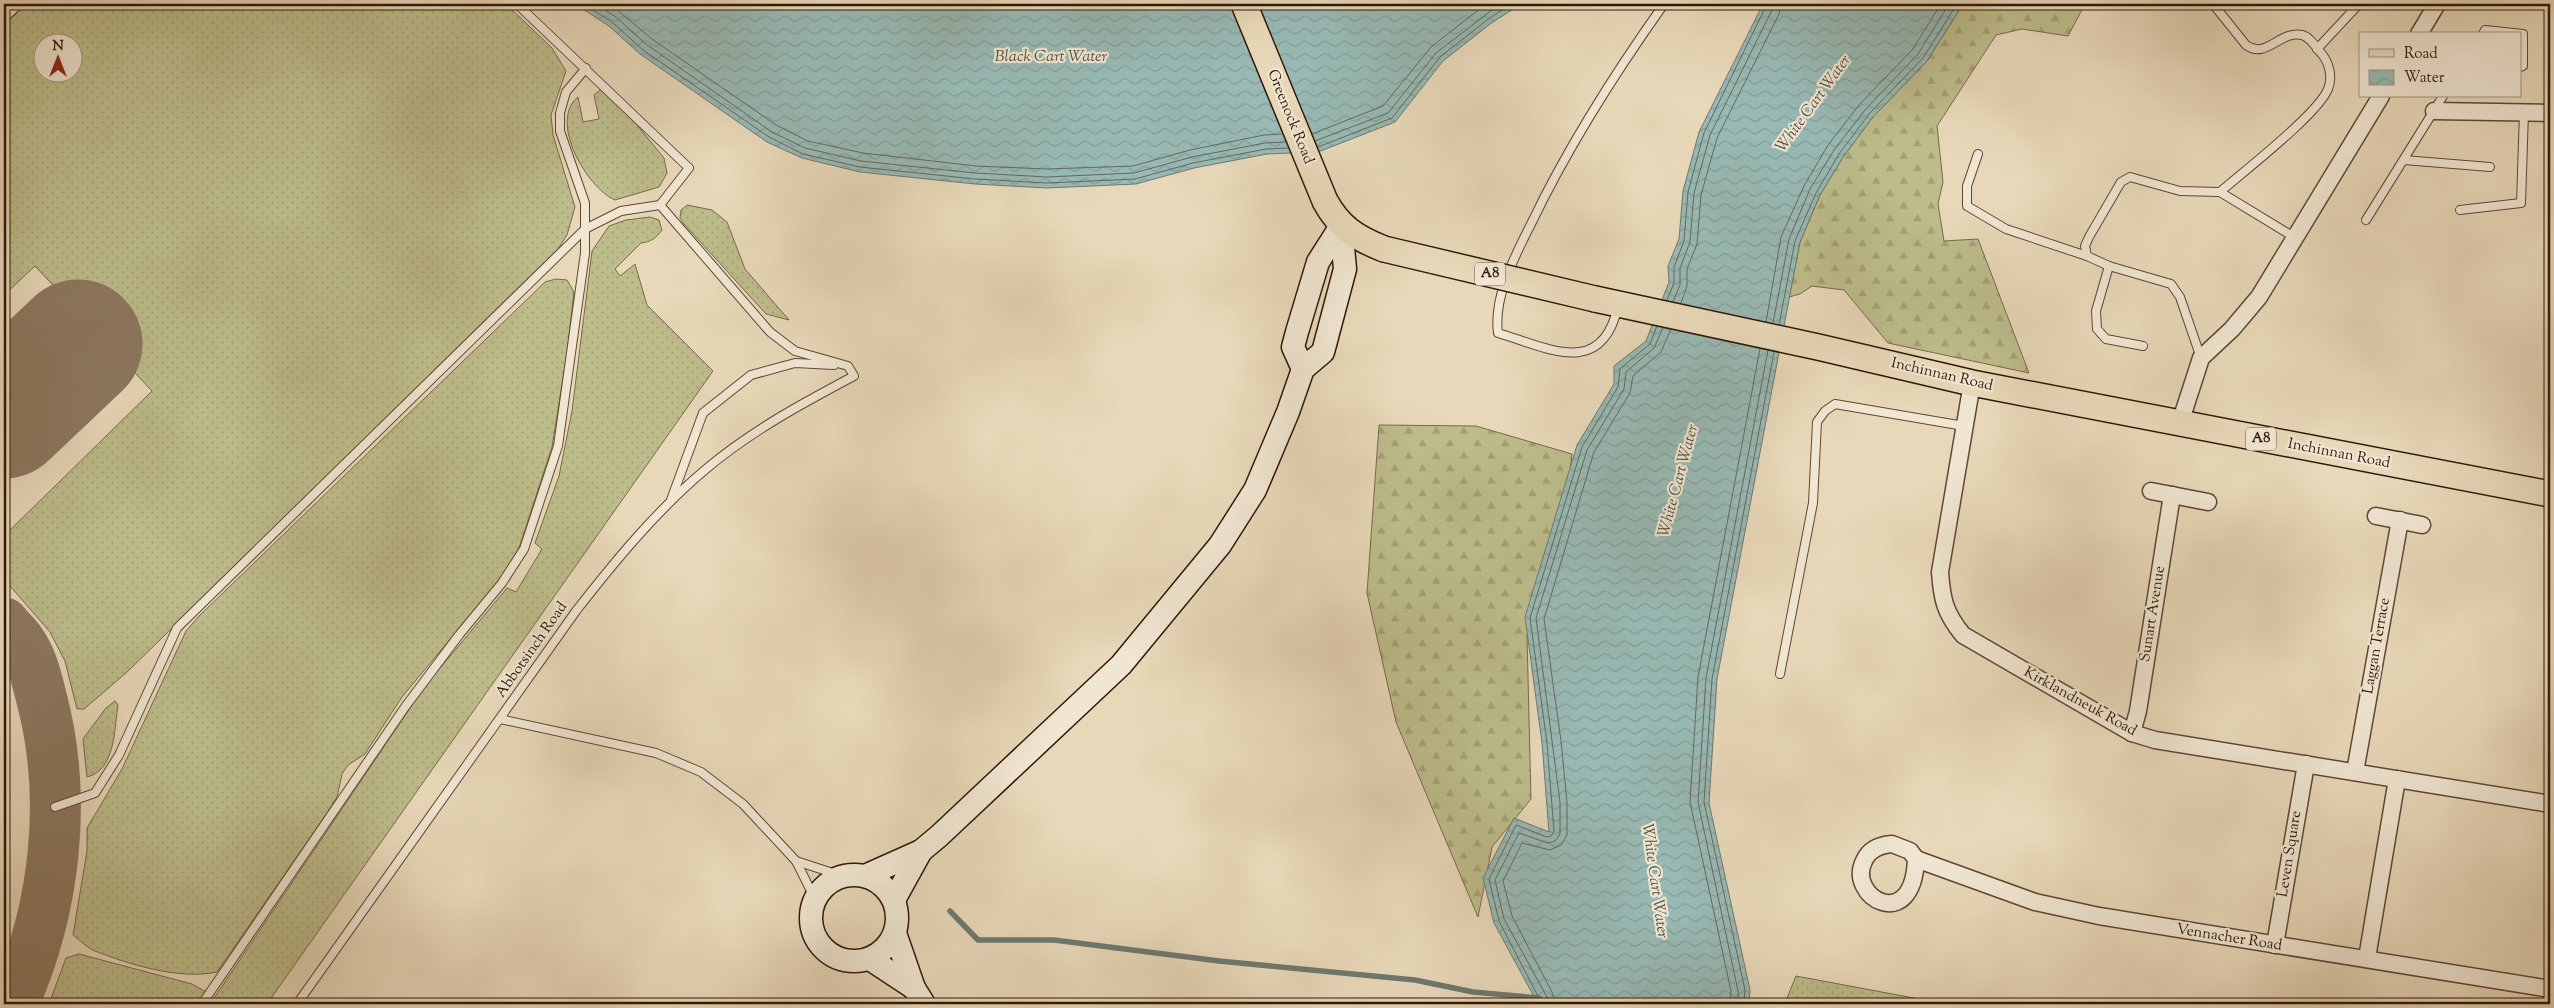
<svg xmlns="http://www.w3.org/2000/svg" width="2554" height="1008" viewBox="0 0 2554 1008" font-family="'Sorts Mill Goudy',serif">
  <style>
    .grass { fill: url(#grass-dots); stroke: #766a49; fill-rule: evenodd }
    .forest { fill: url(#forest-firs); stroke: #766a49 }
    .water { fill: url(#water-waves); stroke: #6e796f }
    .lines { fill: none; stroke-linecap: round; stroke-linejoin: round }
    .shore { stroke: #64685e; stroke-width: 1 }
    .stream { stroke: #6e796f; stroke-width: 5.5 }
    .taxiway { stroke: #8c7860; stroke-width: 51 }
    .runway { stroke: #8c7860; stroke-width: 129 }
    .lane-casing { stroke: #5d4834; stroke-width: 10 }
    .street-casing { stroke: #5d4834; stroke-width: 19 }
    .secondary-casing { stroke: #2f1807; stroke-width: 25 }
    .primary-casing { stroke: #2f1807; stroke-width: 28 }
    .lane { stroke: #f0e6d2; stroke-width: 8 }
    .street { stroke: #f0e6d2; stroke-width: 16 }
    .secondary { stroke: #f0e6d2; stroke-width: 22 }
    .primary { stroke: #e8d8b9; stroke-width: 25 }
    .primary-bridge-casing { stroke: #2f1807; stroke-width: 28; stroke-linecap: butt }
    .primary-bridge { stroke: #e8d8b9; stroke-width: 25 }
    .labels { text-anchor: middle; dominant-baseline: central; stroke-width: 4.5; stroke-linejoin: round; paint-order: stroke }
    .shield { fill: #f0e6d2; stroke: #695644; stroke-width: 1 }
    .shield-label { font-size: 14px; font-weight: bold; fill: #2f1807 }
    .street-label { font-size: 15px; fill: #2f1807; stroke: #f0e6d2 }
    .water-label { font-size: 16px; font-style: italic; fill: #545044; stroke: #f0e6d2 }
  </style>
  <defs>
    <pattern id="grass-dots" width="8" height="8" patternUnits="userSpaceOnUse" patternTransform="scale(1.25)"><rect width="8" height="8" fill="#bdbc8b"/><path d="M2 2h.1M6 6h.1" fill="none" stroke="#a3a176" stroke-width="1.8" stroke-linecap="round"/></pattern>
    <pattern id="forest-firs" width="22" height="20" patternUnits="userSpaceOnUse" patternTransform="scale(1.25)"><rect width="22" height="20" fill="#bdbc8b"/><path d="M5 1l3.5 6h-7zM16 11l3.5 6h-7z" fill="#a3a176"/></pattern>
    <pattern id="water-waves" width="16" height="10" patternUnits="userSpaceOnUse" patternTransform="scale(1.25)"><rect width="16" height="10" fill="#98b9b4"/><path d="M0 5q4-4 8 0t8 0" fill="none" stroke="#839e99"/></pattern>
  </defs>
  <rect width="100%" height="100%" fill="#e8d8b9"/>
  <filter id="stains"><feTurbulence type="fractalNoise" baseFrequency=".004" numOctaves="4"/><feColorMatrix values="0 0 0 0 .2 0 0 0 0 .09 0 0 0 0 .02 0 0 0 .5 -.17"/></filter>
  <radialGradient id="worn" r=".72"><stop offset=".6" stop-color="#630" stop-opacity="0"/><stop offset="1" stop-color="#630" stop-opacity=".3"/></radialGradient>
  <!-- grass -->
  <g class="grass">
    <path d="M27 4H506L552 48 566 71 551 115 553 135 575 207 567 235 553 257 126 673 84 709H77L65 661 50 632 4 579V536L152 391 35 266 4 295V25ZM42 42H72V72H42Z"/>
    <path d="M605 86 664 158 667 173 659 187 615 200C587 188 548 121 578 97L583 122 599 119 594 95Z"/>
    <path d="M687 205 712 210 727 222 745 269 789 320 766 314 684 224 680 218 681 210Z"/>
    <path d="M650 217 659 220 662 230C656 238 651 242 641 243L615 269 620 276 635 264 647 305 713 371 267 1004H210L425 686 507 588 516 592 542 549 535 543 559 476 572 411 592 251 609 226 626 220Z"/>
    <path d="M556 279 567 280 574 292 567 353 552 447 519 548 500 579 402 697 365 754 348 765 342 774 337 797 327 813 217 972C181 980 130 965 95 951 87 948 80 940 73 935L87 851V828L122 769 186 631 199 616 545 282Z"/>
    <path d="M115 701 118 705C114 728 116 770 87 777L83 739 106 708Z"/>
    <path d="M79 954 192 984 206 992 198 1004H49L66 958Z"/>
    <path d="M1796 976 1946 1004H1787V998Z"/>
  </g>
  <!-- forest -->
  <g class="forest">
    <path d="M1963 4H2085L2068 36 2022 29 1996 35 1937 126 1943 182 1938 204 1944 241 1978 239 2029 373 1888 343 1844 290 1812 286 1800 294 1789 297 1800 242 1820 195 1843 157 1873 117 1927 61Z"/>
    <path d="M1379 425 1476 426 1572 454 1568 491 1527 636 1531 799 1492 847 1478 917 1396 722 1367 593Z"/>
  </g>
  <!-- water -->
  <g class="water">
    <path d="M575 4H1521L1490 24 1443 61 1395 122 1318 152 1267 154 1194 168 1136 184 1047 188 975 184 860 172 802 158 767 142 640 54 609 26Z"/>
    <path d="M1763 4H1963L1927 61 1873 117 1843 157 1820 195 1800 242 1717 679 1709 803 1750 990 1749 1004H1538L1494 923 1483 878 1514 818 1549 832 1542 743 1525 617 1577 445 1614 384V366L1646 341 1669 282 1668 266 1679 239 1683 191 1699 132Z"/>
  </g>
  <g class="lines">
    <!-- shore -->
    <g class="shore">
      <path d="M584 4 612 22 643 50 769 137 803 154 860 167 975 179 1047 183 1135 179 1193 163 1266 149 1288 148"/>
      <path d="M596 4 616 17 647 45 772 132 805 148 861 161 975 173 1047 177 1134 173 1192 157 1265 143 1286 142"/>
      <path d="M610 4 652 39 776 125 808 141 863 153 976 166 1047 169 1133 166 1190 150 1264 135 1283 134"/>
      <path d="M1312 134 1383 106 1431 47 1486 4"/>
      <path d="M1315 141 1388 113 1436 53 1500 4"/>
      <path d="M1318 147 1392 118 1440 57 1487 20 1511 4"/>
      <path d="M1667 300 1674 283V267L1684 241 1688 192 1704 133 1767 4"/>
      <path d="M1673 302 1680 285V268L1690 242 1694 193 1710 135 1772 10 1773 4"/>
      <path d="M1681 303 1687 286V269L1697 244 1701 195 1717 138 1779 14 1781 4"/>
      <path d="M1766 322 1781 237 1804 186 1828 145 1859 105 1912 50 1941 4"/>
      <path d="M1773 323 1789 239 1810 189 1834 150 1865 110 1918 54 1949 4"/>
      <path d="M1779 325 1795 241 1816 193 1839 154 1869 114 1923 58 1957 4"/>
      <path d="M1542 1004 1499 921 1489 879 1516 825 1547 837 1551 836 1554 831 1547 743 1530 618 1582 447 1618 387 1620 369 1650 344 1657 326"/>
      <path d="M1548 1004 1547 997 1504 919 1495 880 1519 833 1548 843 1555 841 1560 834V802L1536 618 1587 450 1624 389 1626 372 1654 348 1663 328"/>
      <path d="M1555 1004 1553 994 1512 916 1503 881 1522 843 1550 850 1561 845 1567 835V802L1561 741 1544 619 1594 452 1630 393 1633 376 1661 352 1671 329"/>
      <path d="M1730 1004 1731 991 1690 802 1698 677 1760 349"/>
      <path d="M1738 1004V991L1698 802 1706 678 1768 350"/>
      <path d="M1744 1004 1745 990 1704 802 1712 679 1774 352"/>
    </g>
    <!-- stream -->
    <path class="stream" d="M950 911 978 940H1054L1219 961 1415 980 1473 992 1539 998"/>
    <!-- taxiway -->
    <path class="taxiway" d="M4 623C9 630 17 636 21 643 33 660 37 681 42 700 68 800 55 910 13 1004"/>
    <!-- runway -->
    <path class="runway" d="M4 414 78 344"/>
    <!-- lane casing -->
    <g class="lane-casing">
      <g id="lane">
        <path d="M517 4 689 168 660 205"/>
        <path d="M2213 4 2246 45C2266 60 2280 30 2302 35 2310 37 2316 47 2321 53 2329 62 2333 77 2328 89 2318 114 2244 171 2220 192"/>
        <path d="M4 18 19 4"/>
        <path d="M2483 34 2485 30 2523 34V66L2520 67"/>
        <path d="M2317 49 2359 4"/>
        <path d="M1978 154 1967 186V206L2006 229 2087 256"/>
        <path d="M2404 160 2490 167"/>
        <path d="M2460 210 2521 203 2524 112"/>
        <path d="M2366 220 2443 96"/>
        <path d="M2109 266 2096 311 2097 329 2106 339 2143 346"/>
        <path d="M1618 306C1602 379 1548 348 1498 333 1493 296 1516 254 1532 222 1569 145 1615 73 1664 4"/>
        <path d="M2201 358 2180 297 2171 284 2109 266 2087 256 2085 246 2089 237 2121 182 2130 177 2180 191 2220 192 2294 237"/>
        <path d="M671 500 703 413 751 375 795 363 834 365"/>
        <path d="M1780 674 1813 503 1817 422 1825 411 1835 404 1964 426"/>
        <path d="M500 719 656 753 701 772 743 804 796 861 815 899"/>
        <path d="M55 807 95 793 119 755 177 628 585 229V203L560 131V113L566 92 586 68"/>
        <path d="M796 861 842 876"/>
        <path d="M202 1004 405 707 459 635 502 583 524 549 558 446 585 253V229L621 211 660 205 770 332 795 351 848 366 854 376C803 403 751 431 706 469 657 510 615 561 576 611L297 1004"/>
      </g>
    </g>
    <!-- street casing -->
    <g class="street-casing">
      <g id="street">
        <path d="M2419 34 2437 4"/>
        <path d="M2434 111 2550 113"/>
        <path d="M1972 383 1940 572C1942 600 1945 613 1963 635L2132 733 2155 740 2550 804"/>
        <path d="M2180 423 2201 358 2232 329 2259 297 2381 96"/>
        <path d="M2151 491 2208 502"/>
        <path d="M2376 516 2422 525"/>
        <path d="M2132 733 2138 711 2172 495"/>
        <path d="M2355 772 2400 520"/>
        <path d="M1892 844 1910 851 1916 859C1913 936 1846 896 1864 861 1869 849 1880 845 1892 844Z"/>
        <path d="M1916 859 2035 902 2099 916 2550 989"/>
        <path d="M2275 945 2306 764"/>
        <path d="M2367 958 2397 779"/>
      </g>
    </g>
    <!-- secondary casing -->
    <g class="secondary-casing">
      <g id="secondary">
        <path d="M1303 369 1293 347 1297 332 1318 262 1341 226"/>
        <circle cx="854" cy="918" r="43"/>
        <path d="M865 876 921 851 939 836 1121 665 1220 545 1255 490 1288 412 1303 369 1323 352 1345 269 1341 226"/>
        <path d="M894 900 921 851"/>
        <path d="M895 933 914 988 924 1004"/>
        <path d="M870 959 914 988"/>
      </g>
    </g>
    <!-- primary casing -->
    <g class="primary-casing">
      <g id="primary">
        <path d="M1244 4 1325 201C1339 227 1356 238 1384 249"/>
        <path d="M1595 299 1818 347 1972 383 2550 494"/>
      </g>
    </g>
    <!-- lane -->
    <use href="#lane" class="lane"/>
    <!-- street -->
    <use href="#street" class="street"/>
    <!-- secondary -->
    <use href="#secondary" class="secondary"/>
    <!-- primary -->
    <use href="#primary" class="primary"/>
    <!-- primary-bridge casing -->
    <g class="primary-bridge-casing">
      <path id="primary-bridge" d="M1384 249 1595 299"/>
    </g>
    <!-- primary-bridge -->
    <use href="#primary-bridge" class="primary-bridge"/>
  </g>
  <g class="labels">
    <!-- shield labels -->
    <g class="shield">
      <rect x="1475" y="262.5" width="30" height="23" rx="4"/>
      <rect x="2246" y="427.5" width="30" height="23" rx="4"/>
    </g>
    <g class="shield-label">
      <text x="1490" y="274">A8</text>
      <text x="2261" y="439">A8</text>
    </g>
    <!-- street labels -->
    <g class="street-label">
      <text transform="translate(1290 117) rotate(68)">Greenock Road</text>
      <text transform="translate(1942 375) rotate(13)">Inchinnan Road</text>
      <text transform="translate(2339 454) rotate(11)">Inchinnan Road</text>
      <text transform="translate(2153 614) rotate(-81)">Sunart Avenue</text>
      <text transform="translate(2377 646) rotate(-80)">Laggan Terrace</text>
      <text transform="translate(532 650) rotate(-55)">Abbotsinch Road</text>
      <text transform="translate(2080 702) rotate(29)">Kirklandneuk Road</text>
      <text transform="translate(2290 854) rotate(-81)">Leven Square</text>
      <text transform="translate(2229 938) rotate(9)">Vennacher Road</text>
    </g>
    <!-- water labels -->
    <g class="water-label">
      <text x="1051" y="57">Black Cart Water</text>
      <text transform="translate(1814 104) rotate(-54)">White Cart Water</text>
      <text transform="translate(1679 481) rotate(-75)">White Cart Water</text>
      <text transform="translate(1654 881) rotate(82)">White Cart Water</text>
    </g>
  </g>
  <!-- margin -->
  <rect width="2554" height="1008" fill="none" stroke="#e8d8b9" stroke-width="20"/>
  <rect x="5" y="5" width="2544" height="998" fill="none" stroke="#2f1807" stroke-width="2.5"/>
  <rect x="10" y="10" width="2534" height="988" fill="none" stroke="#2f1807"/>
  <!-- legend -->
  <rect x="2359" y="32" width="162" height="65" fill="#f0e6d2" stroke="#a39481"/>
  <rect x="2369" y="49" width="25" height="8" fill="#e8d8b9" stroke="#a39481"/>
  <text x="2404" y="58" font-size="15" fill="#2f1807">Road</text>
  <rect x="2369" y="70" width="25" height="15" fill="url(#water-waves)" stroke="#a39481"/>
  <text x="2404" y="82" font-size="15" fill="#2f1807">Water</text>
  <!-- north arrow -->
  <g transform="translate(58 58)"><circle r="24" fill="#f0e6d2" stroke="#a39481"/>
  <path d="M0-4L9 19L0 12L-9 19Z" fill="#8f2418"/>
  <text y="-8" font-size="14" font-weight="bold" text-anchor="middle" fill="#2f1807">N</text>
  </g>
  <rect width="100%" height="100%" filter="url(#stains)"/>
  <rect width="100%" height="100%" fill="url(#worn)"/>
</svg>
